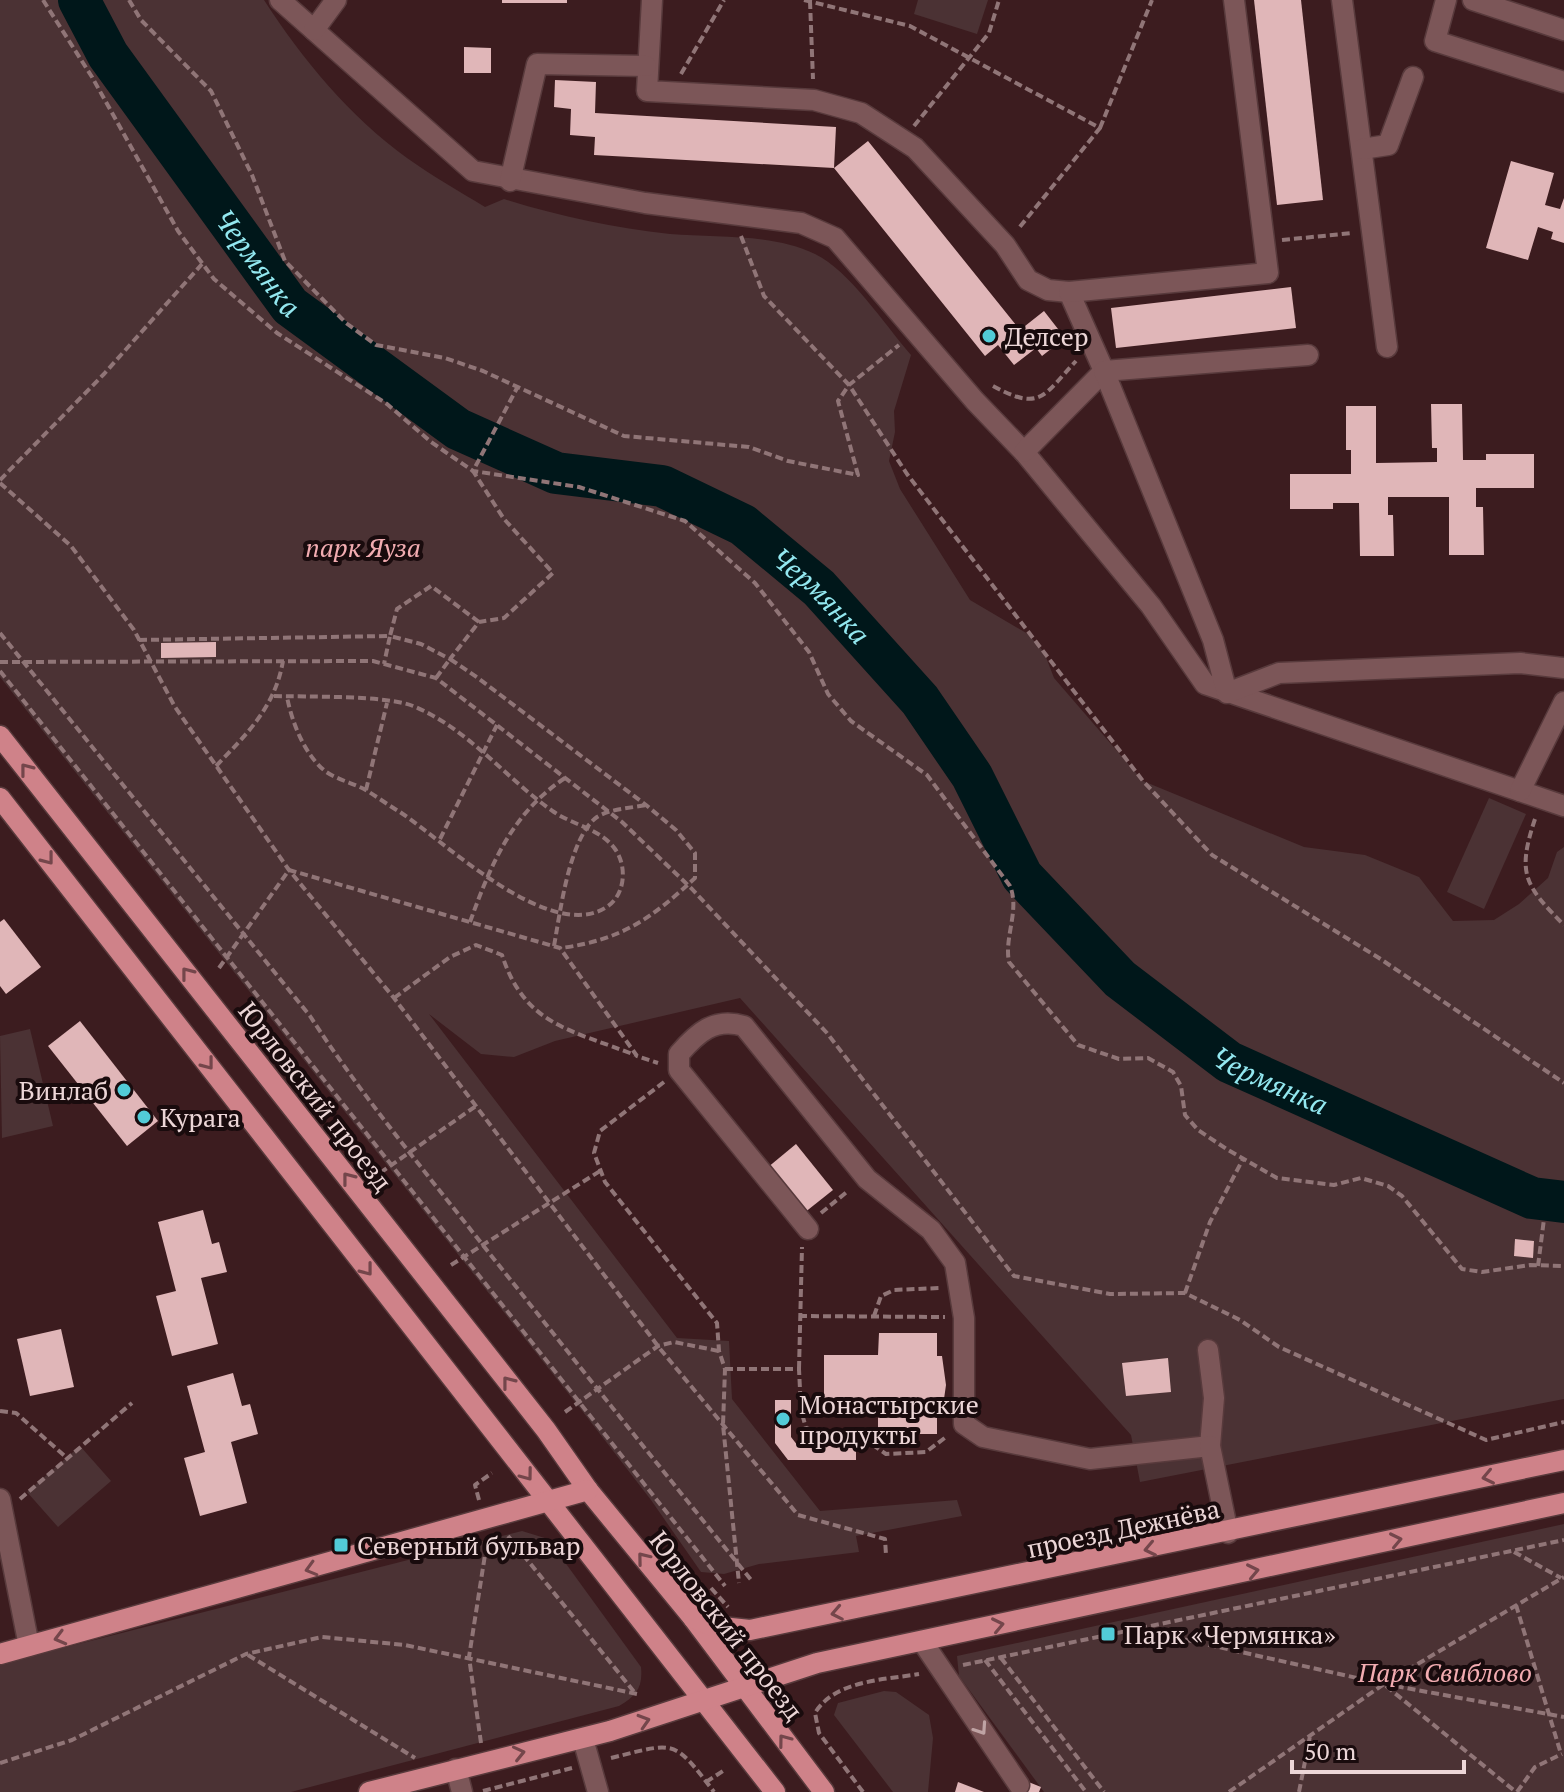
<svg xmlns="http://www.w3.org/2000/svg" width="1564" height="1792" viewBox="0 0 1564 1792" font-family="'PT Serif',serif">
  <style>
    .green { fill: #4b3234 }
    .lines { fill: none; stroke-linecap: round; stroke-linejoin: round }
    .river { stroke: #00171a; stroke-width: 42 }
    .building { fill: #e0b6b8 }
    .minor-casing { stroke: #583a3c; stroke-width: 23 }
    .major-casing { stroke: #583a3c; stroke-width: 23 }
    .path { stroke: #907577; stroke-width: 4; stroke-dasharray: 8 4; stroke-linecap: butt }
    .minor { stroke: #7c5658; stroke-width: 20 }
    .major { stroke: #cf8289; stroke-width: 20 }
    .oneway { stroke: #74464b }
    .oneway2 { stroke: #bfa3a4 }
    .poi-dot { fill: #52cbd7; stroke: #190b0d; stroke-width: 3 }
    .labels { text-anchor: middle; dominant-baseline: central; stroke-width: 8; stroke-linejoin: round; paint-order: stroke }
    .poi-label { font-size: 26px; fill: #ecd6d7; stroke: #190b0d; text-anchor: start }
    .park-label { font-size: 26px; font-style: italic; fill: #f2acb1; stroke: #190b0d }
    .street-label { font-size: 26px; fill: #ecd6d7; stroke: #190b0d }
    .water-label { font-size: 28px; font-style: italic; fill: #93e8f0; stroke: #190b0d }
  </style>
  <rect width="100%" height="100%" fill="#3c1c1f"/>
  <!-- green -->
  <g class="green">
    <path d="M0 0H264C302 59 350 117 407 158 432 176 459 191 485 207L504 199C558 216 614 228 670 234 716 238 772 233 815 254 849 270 885 325 911 355L894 411 895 432 889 461 900 489 970 600 1028 634 1044 652 1054 678 1143 781 1304 847 1365 855 1419 877 1453 921 1494 920 1519 904 1548 878 1557 852 1564 847V1399L1140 1482 1131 1435 740 998 555 1041 514 1057 481 1054 429 1014 677 1338 729 1341 732 1399 820 1511 957 1500 962 1516 856 1536 859 1552 759 1564 724 1574 701 1572 651 1500 583 1412 0 677Z"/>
    <path d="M918 0H988L977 34 914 14Z"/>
    <path d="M1489 798 1526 814 1484 909 1447 892Z"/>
    <path d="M30 1029 53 1126 2 1138 0 1036Z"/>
    <path d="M80 1446 111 1481 58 1527 27 1492Z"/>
    <path d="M1564 1524V1792H1044L959 1676 957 1656Z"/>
    <path d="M522 1531 548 1539 641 1667C643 1688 636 1696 619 1706L291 1792H0V1664Z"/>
    <path d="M884 1691 896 1692 929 1715 933 1738 928 1792H893L834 1715 838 1703Z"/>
  </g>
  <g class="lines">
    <!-- river -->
    <path class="river" id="s1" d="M79 0 108 55 290 306 458 429 556 473 662 486 743 525 819 588 920 700 972 776 1022 876 1120 979 1229 1062 1532 1198 1564 1202"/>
  </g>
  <!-- building -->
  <g class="building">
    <rect x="502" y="0" width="65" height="3"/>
    <path d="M1254 0H1301L1323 200 1277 205Z"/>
    <path d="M464 47 491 48V73H464Z"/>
    <path d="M555 80 596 82 595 113 836 127 834 168 594 155 595 137 570 135 571 109 554 107Z"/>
    <path d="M868 141 1020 330 1044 311 1065 338 1042 356 1036 348 1014 365 998 345 985 356 834 168Z"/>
    <path d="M1511 161 1554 173 1545 205 1560 209 1564 198V243L1551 239 1553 232 1538 227 1528 260 1486 248Z"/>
    <path d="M1291 287 1296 328 1116 348 1111 308Z"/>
    <path d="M1431 404H1462L1463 460H1486V454H1534V488H1476V507H1483L1484 555H1449V497H1388V515H1393L1394 556H1360L1359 503H1333V509H1290V474H1351V450H1346V406H1376V463L1437 462V448H1432Z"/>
    <path d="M216 642V657L161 658V643Z"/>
    <path d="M4 919 41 967 6 994 0 986V922Z"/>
    <path d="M80 1021 158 1121 127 1146 48 1046Z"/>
    <path d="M796 1144 833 1190 804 1213 767 1168Z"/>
    <path d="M203 1210 212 1244 219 1242 227 1272 201 1278 218 1344 172 1356 156 1296 176 1291 158 1222Z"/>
    <path d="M1515 1239 1534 1241 1533 1258 1514 1256Z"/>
    <path d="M61 1329 74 1387 30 1396 17 1339Z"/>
    <path d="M879 1333H937V1356H942L946 1385 942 1413H937V1434H878V1413H824V1355H878Z"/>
    <path d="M1168 1358 1171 1392 1126 1396 1122 1363Z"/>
    <path d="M233 1373 242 1406 250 1404 258 1434 231 1442 247 1503 200 1516 184 1458 205 1452 187 1386Z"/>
    <path d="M775 1400H791V1437L798 1446H856V1460H788L775 1443Z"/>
    <path d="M1021 1779 1041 1787 1039 1792H1016Z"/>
    <path d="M958 1782 984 1792H955Z"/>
  </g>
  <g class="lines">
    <!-- minor casing -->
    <g class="minor-casing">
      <g id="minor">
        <path d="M280 0 473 171 645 203 801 223 835 238 975 401 1024 452 1151 606 1205 684 1564 806"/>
        <path d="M652 0 647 91 814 100 861 113 915 148 1005 245 1028 280 1048 290 1069 292 1104 371 1024 452"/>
        <path d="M1342 0 1387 347"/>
        <path d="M1446 0 1435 41 1564 82"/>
        <path d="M1473 0 1564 30"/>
        <path d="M314 30 336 0"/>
        <path d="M1362 149 1388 145 1413 77"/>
        <path d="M510 181 537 64 646 66"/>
        <path d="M1069 292 1268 273 1234 0"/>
        <path d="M1308 355 1104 371 1213 640 1227 693 1279 673 1520 663 1564 668"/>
        <path d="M1520 791 1564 702"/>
        <path d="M808 1229 679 1070V1054C697 1033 714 1017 744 1026L867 1179 931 1230 955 1263 964 1318V1424L983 1437 1090 1459 1210 1446 1214 1398 1208 1350"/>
        <path d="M1210 1446 1228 1533"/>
        <path d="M0 1499 29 1646"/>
        <path d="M922 1641 1019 1785"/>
        <path d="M583 1739 598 1792"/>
        <path d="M456 1769 462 1792"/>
      </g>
    </g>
    <!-- major casing -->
    <g class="major-casing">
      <g id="major">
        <path d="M0 736 546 1430 588 1490 693 1618 824 1792"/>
        <path d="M0 798 775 1792"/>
        <path d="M693 1618 712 1626 750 1630 1564 1460"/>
        <path d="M0 1654 588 1490"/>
        <path d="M369 1792 610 1731 817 1663 1564 1503"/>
      </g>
    </g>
    <!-- path -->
    <g class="path">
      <path d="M43 0 92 77 178 231 214 279 277 333 387 404 431 442 473 471 579 487 685 521 755 583 809 652 828 694 851 721 927 775 1010 886C1020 910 1004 937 1009 962L1078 1045 1119 1059 1148 1058 1173 1072 1181 1086 1185 1115 1198 1130 1228 1150 1277 1178 1334 1185 1361 1178 1388 1186 1402 1196 1462 1269 1482 1272 1530 1265 1564 1266"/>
      <path d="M129 0 141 20 211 91 252 175 285 261 346 323 376 345 445 358 483 371 624 436 749 447 788 461 858 475 838 401 849 385 899 345"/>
      <path d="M804 0 910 26 1100 128 1019 228"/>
      <path d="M810 1 813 79"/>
      <path d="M681 74 724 0"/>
      <path d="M914 126 989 33 999 0"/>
      <path d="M1100 128 1152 0"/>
      <path d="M741 236 764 296 849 385 907 474 1143 781 1212 855 1379 958 1564 1083"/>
      <path d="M1282 240 1353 233"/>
      <path d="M993 386C1041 412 1043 396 1076 361"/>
      <path d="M0 480 104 374 202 264"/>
      <path d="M0 483 71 546 134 630 175 707 289 870 394 998 661 1350 798 1515 885 1539 886 1555"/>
      <path d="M479 622 431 586 397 609 390 636 421 644 450 659 479 622 504 618 553 573 504 519 473 471 517 388"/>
      <path d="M0 633 310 1016C362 1096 423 1169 482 1244 572 1357 661 1469 752 1581"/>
      <path d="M139 640 390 636 384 664"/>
      <path d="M0 662 373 661 436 678 622 822 692 889 827 1033 1014 1276 1110 1294 1185 1293 1240 1320 1279 1347 1486 1440 1564 1422"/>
      <path d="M0 671 725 1586"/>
      <path d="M436 678 450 659 478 678 646 805 676 830 695 853V878C651 919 621 940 561 948"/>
      <path d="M274 696C307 697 385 695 413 706 469 729 506 779 554 812 573 825 601 829 615 849 628 867 625 897 605 908 548 942 445 842 400 812 388 805 376 796 364 789 352 783 336 779 325 771 304 754 292 722 287 697"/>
      <path d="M216 766C247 734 275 707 283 661"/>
      <path d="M366 790 387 703"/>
      <path d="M1535 819C1517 873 1524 885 1564 925"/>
      <path d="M440 839 497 725"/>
      <path d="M470 922C491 864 512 813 565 778"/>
      <path d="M554 946C560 914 569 837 597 817 609 809 631 808 646 805"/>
      <path d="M219 968 289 870 560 948 637 1056 658 1063"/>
      <path d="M394 998 450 957 476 945 502 955C525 1026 572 1030 635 1055"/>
      <path d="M664 1082 600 1131 594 1153 605 1182 717 1323 719 1351 725 1369 723 1425 739 1583"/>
      <path d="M380 1173 476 1106"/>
      <path d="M821 1213 848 1191"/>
      <path d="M451 1265 600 1171"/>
      <path d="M1538 1266 1544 1219"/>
      <path d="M1185 1293 1210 1222 1243 1159"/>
      <path d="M799 1316 945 1317"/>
      <path d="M874 1316 881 1296 894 1290 939 1288"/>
      <path d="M725 1369H799L801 1410 806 1428 830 1436H860L886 1454 926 1452 946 1437"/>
      <path d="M799 1369 802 1247"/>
      <path d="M0 1411 16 1413 67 1458"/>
      <path d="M565 1412 658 1346 674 1342 719 1351"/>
      <path d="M20 1499 132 1403"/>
      <path d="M479 1500 475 1485 492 1473"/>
      <path d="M508 1536 635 1693"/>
      <path d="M1514 1552 1561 1578"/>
      <path d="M711 1588 728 1607"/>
      <path d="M1516 1605 1561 1754"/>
      <path d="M1138 1629 1384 1684 1564 1717"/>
      <path d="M248 1655 415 1758"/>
      <path d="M1001 1658 1104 1792"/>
      <path d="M985 1660 1086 1792"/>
      <path d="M963 1665 1564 1540"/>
      <path d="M1386 1686 1516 1792"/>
      <path d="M481 1743 469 1657 487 1542 491 1541"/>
      <path d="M611 1758C676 1742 673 1738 714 1792"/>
      <path d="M0 1763 72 1740 246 1654 322 1637 405 1645 637 1694"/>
      <path d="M706 1782 726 1769"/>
      <path d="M483 1791 572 1768"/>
      <path d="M863 1792 819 1733 815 1713C835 1680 884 1680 919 1674"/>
      <path d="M1229 1792 1384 1684 1564 1577"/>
      <path d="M1299 1792 1310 1736"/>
      <path d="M1517 1792 1535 1767 1562 1754"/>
    </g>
    <!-- minor -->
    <use href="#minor" class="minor"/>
    <!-- major -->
    <use href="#major" class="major"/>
  </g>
  <!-- one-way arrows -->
  <defs><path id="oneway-chevron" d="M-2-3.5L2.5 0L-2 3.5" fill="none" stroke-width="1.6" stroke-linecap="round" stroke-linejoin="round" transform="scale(2)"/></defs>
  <g class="oneway">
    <use href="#oneway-chevron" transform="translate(26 769) rotate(-128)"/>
    <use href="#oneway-chevron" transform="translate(48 859) rotate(52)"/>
    <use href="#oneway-chevron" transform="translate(187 973) rotate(-128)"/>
    <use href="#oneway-chevron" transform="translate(208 1064) rotate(52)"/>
    <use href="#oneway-chevron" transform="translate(348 1178) rotate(-128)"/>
    <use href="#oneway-chevron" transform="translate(367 1270) rotate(52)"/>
    <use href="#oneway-chevron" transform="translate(508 1382) rotate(-128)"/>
    <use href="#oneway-chevron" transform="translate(527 1475) rotate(53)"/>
    <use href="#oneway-chevron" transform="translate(1488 1477) rotate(168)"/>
    <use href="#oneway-chevron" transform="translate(1396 1540) rotate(-12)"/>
    <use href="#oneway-chevron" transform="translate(1150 1549) rotate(168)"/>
    <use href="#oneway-chevron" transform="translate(643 1558) rotate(-129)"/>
    <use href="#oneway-chevron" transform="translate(311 1569) rotate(164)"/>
    <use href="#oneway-chevron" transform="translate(1253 1571) rotate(-12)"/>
    <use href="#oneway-chevron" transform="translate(837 1613) rotate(169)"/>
    <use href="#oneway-chevron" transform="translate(998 1625) rotate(-12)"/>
    <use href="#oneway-chevron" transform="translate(60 1638) rotate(165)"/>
    <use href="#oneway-chevron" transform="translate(644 1721) rotate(-17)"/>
    <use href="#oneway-chevron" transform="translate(784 1740) rotate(-127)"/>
    <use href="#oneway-chevron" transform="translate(519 1753) rotate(-13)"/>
  </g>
  <use class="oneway2" href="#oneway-chevron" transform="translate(981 1729) rotate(56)"/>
  <!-- markers -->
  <g class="poi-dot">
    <circle cx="989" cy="336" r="8"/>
    <circle cx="124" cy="1090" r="8"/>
    <circle cx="144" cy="1117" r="8"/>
    <circle cx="783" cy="1419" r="8"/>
    <rect x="333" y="1537" width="16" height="16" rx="4"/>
    <rect x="1100" y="1626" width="16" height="16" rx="4"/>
  </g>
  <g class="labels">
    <!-- poi labels -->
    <g class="poi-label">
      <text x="1005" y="336">Делсер</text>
      <text x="108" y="1090" text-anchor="end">Винлаб</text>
      <text x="160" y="1117">Курага</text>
      <text x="799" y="1404">Монастырские<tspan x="799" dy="30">продукты</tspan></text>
      <text x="357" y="1545">Северный бульвар</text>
      <text x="1124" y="1634">Парк «Чермянка»</text>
    </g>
    <!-- park labels -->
    <g class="park-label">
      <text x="363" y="547">парк Яуза</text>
      <text x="1445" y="1672">Парк Свиблово</text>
    </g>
    <!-- street labels -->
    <g class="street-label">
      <text transform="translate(316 1096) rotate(52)">Юрловский проезд</text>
      <text transform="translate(1123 1528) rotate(-12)">проезд Дежнёва</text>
      <text transform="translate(727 1625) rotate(52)">Юрловский проезд</text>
    </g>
    <!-- water labels -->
    <g class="water-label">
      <text stroke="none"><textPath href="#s1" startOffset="318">Чермянка</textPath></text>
      <text stroke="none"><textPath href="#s1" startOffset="990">Чермянка</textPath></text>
      <text stroke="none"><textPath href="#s1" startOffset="1662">Чермянка</textPath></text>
    </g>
  </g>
  <!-- scale -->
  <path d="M1292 1760v12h172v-12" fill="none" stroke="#ecd6d7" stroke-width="4"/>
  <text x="1304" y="1760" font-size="24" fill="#ecd6d7" stroke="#190b0d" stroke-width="6" paint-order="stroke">50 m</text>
</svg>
